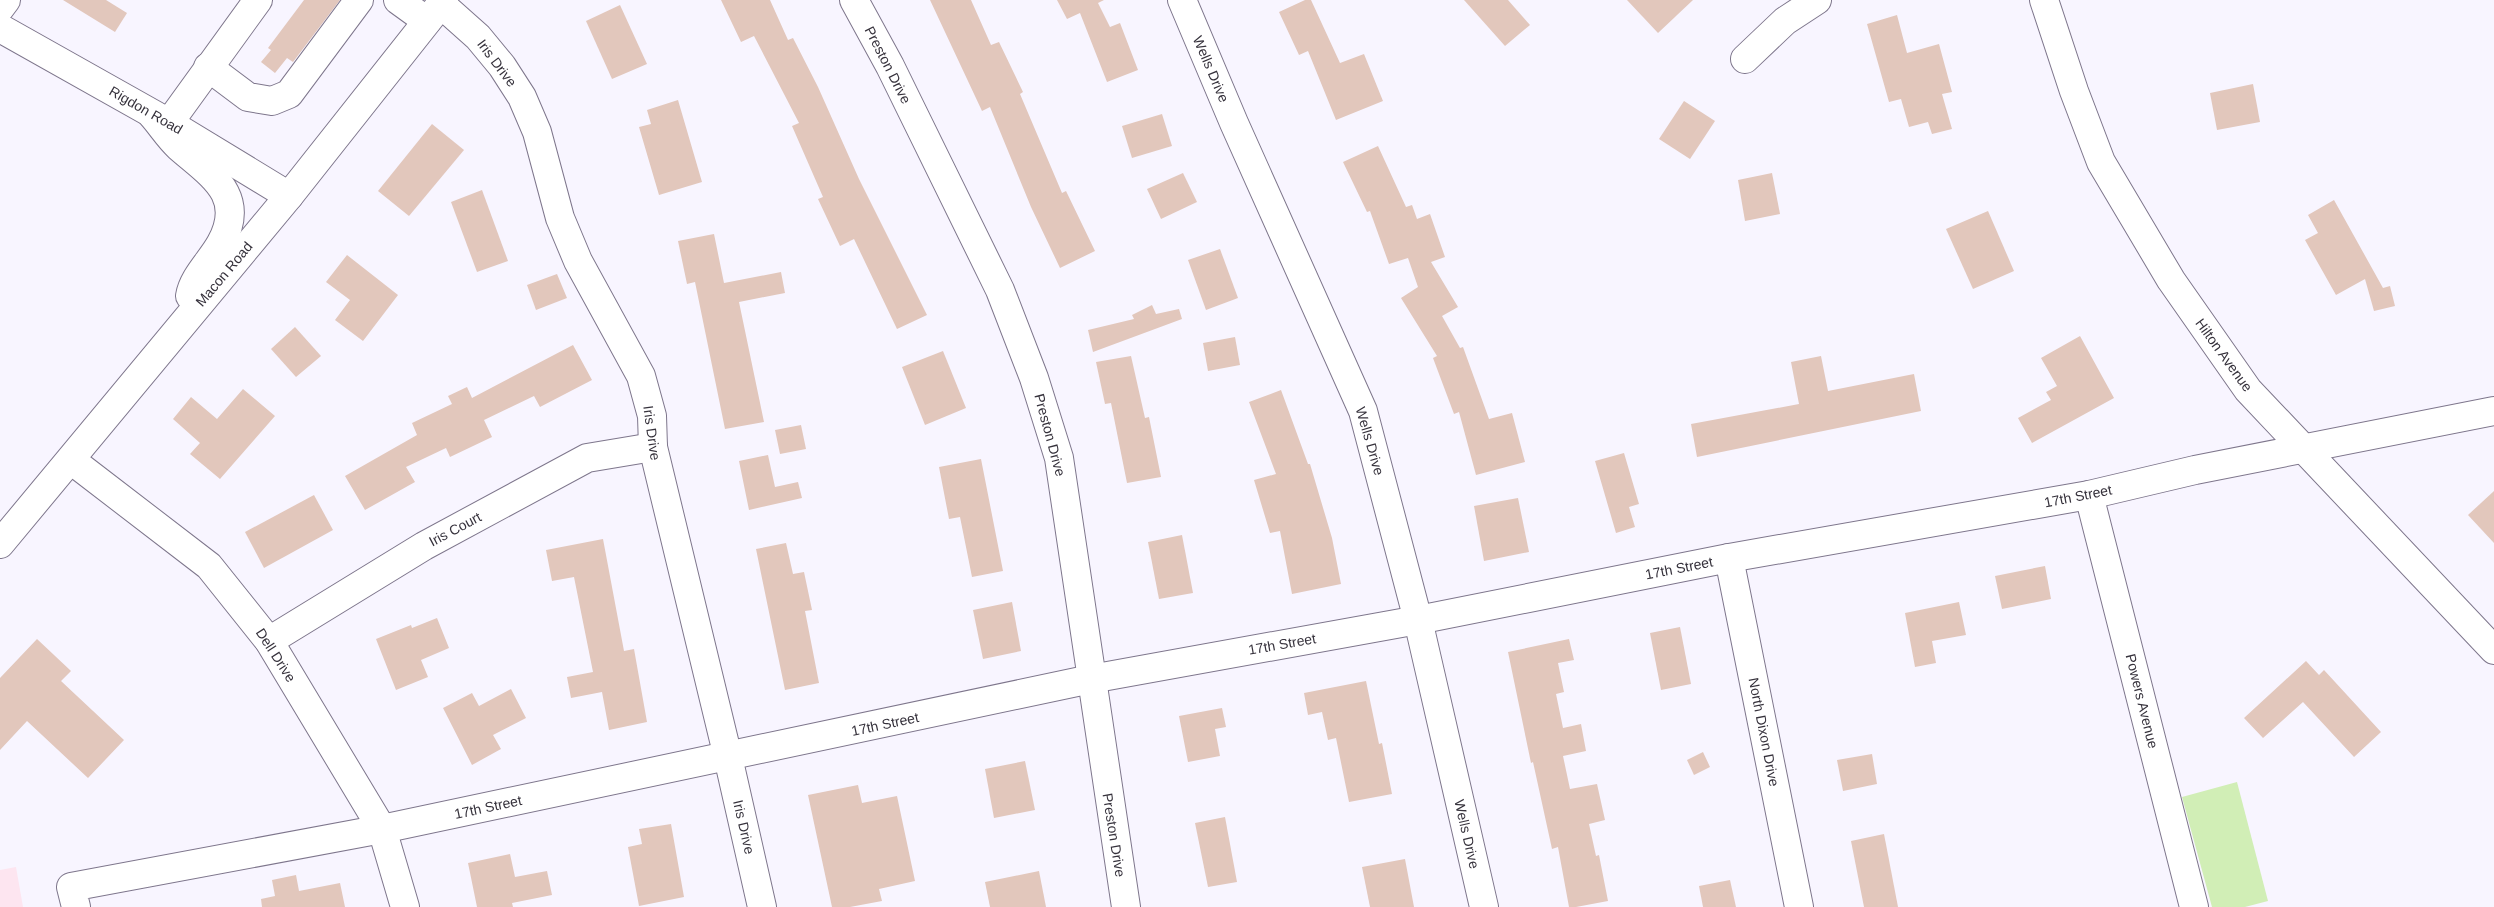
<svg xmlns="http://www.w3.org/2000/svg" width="2494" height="907" viewBox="0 0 2494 907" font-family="Helvetica,sans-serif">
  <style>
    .commercial { fill: #fde5f0 }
    .green { fill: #d1eeb6 }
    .building { fill: #e2c7bc }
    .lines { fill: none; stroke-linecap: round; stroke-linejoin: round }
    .minor-casing { stroke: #7e768c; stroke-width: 30 }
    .major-casing { stroke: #7e768c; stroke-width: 30 }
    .minor { stroke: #fff; stroke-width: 28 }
    .major { stroke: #fff; stroke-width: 28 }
    .labels { text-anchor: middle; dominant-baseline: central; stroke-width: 4; stroke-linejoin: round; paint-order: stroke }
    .street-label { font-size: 14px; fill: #36323c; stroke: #fff }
  </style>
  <rect width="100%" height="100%" fill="#f8f5ff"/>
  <!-- commercial -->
  <path class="commercial" d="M16 867 23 907H0V870Z"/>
  <!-- green -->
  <path class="green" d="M2237 782 2268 901 2245 907H2212L2182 797Z"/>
  <!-- building -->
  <g class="building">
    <path d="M63 0H106L127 13 115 32Z"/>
    <path d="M304 0H340L293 62 287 58 275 73 261 62 271 50 268 48Z"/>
    <path d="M721 0H770L788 40 793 38 818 87 859 179 927 315 897 329 854 239 840 246 818 199 823 197 792 126 799 123 754 36 741 42Z"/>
    <path d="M930 0H971L991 45 999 42 1023 92 1020 94 1062 193 1066 191 1095 251 1060 268 1031 207 990 107 982 111Z"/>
    <path d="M1057 0H1104L1098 3 1110 27 1120 23 1138 70 1107 82 1080 13 1067 19Z"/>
    <path d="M1305 0H1311L1340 63 1364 54 1383 101 1336 120 1308 51 1299 55 1279 12Z"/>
    <path d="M1464 0H1508L1530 25 1505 46Z"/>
    <path d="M1627 0H1693L1658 33Z"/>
    <path d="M620 5 647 64 612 79 586 21Z"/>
    <path d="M1897 15 1907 53 1939 44 1952 92 1942 94 1952 129 1932 134 1928 122 1909 127 1901 99 1889 102 1867 24Z"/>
    <path d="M2253 84 2260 122 2217 130 2210 93Z"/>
    <path d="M678 100 702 182 659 195 639 127 651 124 647 110Z"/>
    <path d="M1684 101 1715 121 1690 159 1659 139Z"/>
    <path d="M1162 114 1172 146 1132 158 1122 126Z"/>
    <path d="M432 124 464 150 409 216 378 191Z"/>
    <path d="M1378 146 1406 207 1412 205 1417 219 1430 214 1445 257 1431 262 1458 307 1442 316 1460 348 1463 347 1489 419 1512 413 1525 462 1476 475 1459 412 1454 414 1433 358 1437 356 1401 298 1418 287 1408 258 1389 264 1370 211 1367 212 1343 162Z"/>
    <path d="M1183 173 1197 202 1161 219 1147 189Z"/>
    <path d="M1772 173 1780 214 1745 221 1738 180Z"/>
    <path d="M482 190 508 261 477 272 451 202Z"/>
    <path d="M2334 200 2383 288 2390 286 2395 306 2374 311 2365 279 2336 295 2305 240 2318 233 2308 215Z"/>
    <path d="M1988 211 2014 271 1973 289 1946 229Z"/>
    <path d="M714 234 724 283 781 272 785 293 739 302 764 422 725 429 695 282 687 284 678 241Z"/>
    <path d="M1220 249 1238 298 1206 310 1188 260Z"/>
    <path d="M347 255 398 295 363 341 335 320 350 300 326 282Z"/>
    <path d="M557 274 567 298 536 310 527 285Z"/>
    <path d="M1152 305 1156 314 1179 309 1182 319 1093 352 1088 330 1134 319 1132 315Z"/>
    <path d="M295 327 321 356 296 377 271 349Z"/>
    <path d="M2080 336 2114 398 2032 443 2018 418 2051 400 2046 392 2057 386 2041 358Z"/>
    <path d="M1235 337 1240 365 1208 371 1203 343Z"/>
    <path d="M573 345 592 380 540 407 534 396 484 420 492 437 450 457 446 448 406 467 415 482 365 510 345 476 417 435 412 423 452 404 448 396 467 387 472 398Z"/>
    <path d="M943 351 966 408 925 425 902 367Z"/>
    <path d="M1131 356 1145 418 1149 417 1161 477 1127 483 1111 403 1105 404 1096 362Z"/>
    <path d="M1821 356 1828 391 1914 374 1921 411 1697 457 1691 424 1799 404 1791 362Z"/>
    <path d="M243 389 275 416 220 479 190 454 200 443 173 419 191 397 217 419Z"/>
    <path d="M1281 390 1308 464H1310L1332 538 1341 584 1292 594 1280 531 1270 533 1254 480 1276 474 1249 402Z"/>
    <path d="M801 425 806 449 780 454 775 430Z"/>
    <path d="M1624 453 1639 504 1629 507 1635 527 1616 533 1595 461Z"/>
    <path d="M768 455 775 487 798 482 802 498 749 510 739 461Z"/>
    <path d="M981 459 1003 571 972 577 960 517 949 519 939 467Z"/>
    <path d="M2494 491V543L2468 515Z"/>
    <path d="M314 495 333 530 264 568 245 532Z"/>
    <path d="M1518 498 1529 552 1484 561 1474 506Z"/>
    <path d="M1182 535 1193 593 1159 599 1148 542Z"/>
    <path d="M603 539 624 651 634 649 647 722 609 730 602 692 571 698 567 677 593 672 574 577 552 581 546 550Z"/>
    <path d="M786 543 793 574 804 572 812 610 805 611 819 683 785 690 756 549Z"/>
    <path d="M2045 566 2051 599 2002 609 1995 576Z"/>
    <path d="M1012 602 1021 651 983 659 973 610Z"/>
    <path d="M1959 602 1966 635 1932 641 1936 663 1915 667 1905 613Z"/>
    <path d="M437 618 449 648 421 660 428 677 396 690 376 639 411 625 412 628Z"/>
    <path d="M1680 627 1691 684 1661 690 1650 633Z"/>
    <path d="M37 639 71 671 61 681 124 740 88 778 27 721 0 750V678Z"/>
    <path d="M1569 639 1574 660 1558 663 1564 692 1556 694 1563 728 1581 724 1586 751 1563 756 1570 789 1597 784 1605 820 1589 824 1596 856 1599 855 1608 901 1576 907H1569L1558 847 1552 849 1533 762 1531 763 1508 652Z"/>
    <path d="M2306 661 2319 675 2324 670 2381 732 2354 757 2303 702 2263 738 2244 718Z"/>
    <path d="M1366 681 1379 744 1382 743 1392 794 1349 802 1336 738 1328 740 1322 712 1308 715 1304 693Z"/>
    <path d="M511 689 526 718 493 735 501 749 472 765 443 708 472 693 479 706Z"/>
    <path d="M1222 708 1226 727 1215 729 1220 756 1188 762 1179 716Z"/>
    <path d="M1703 752 1710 767 1694 775 1687 760Z"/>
    <path d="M1872 754 1877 784 1843 791 1837 760Z"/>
    <path d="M1025 761 1035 810 994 818 985 769Z"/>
    <path d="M858 785 862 803 897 796 915 881 879 889 882 901 850 907H832L808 795Z"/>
    <path d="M1225 817 1237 882 1208 887 1195 823Z"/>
    <path d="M671 824 684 897 639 906 628 847 642 844 639 829Z"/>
    <path d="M1884 834 1898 907H1864L1851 841Z"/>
    <path d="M510 854 515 877 547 871 552 895 512 903 513 907H477L468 863Z"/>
    <path d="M1405 859 1414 907H1370L1362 867Z"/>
    <path d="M1039 871 1046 907H990L985 882Z"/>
    <path d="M296 875 299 891 340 883 345 907H262L261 899 275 896 272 880Z"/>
    <path d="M1730 880 1736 907H1703L1699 886Z"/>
  </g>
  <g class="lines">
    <!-- minor casing -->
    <g class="minor-casing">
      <g id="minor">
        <path d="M398 0 427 21"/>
        <path d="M854 0 890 66 1000 290 1034 378 1059 458 1126 907"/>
        <path d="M1182 0 1234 123 1363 411 1418 620 1484 907"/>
        <path d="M2044 0 2074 91 2101 162 2171 280 2248 390 2494 650"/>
        <path d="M441 4 478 37 502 66 522 97 537 132 560 218 578 261 641 376 652 416 653 447 728 757 762 907"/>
        <path d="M0 8 6 0"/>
        <path d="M0 28 169 123 289 196"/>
        <path d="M1745 59 1785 21 1817 0"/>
        <path d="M208 67 248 97 272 101 289 94 359 0"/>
        <path d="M169 123 258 0"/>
        <path d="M71 460 209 566 269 641 382 829 405 907"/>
        <path d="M2089 495 2194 907"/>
        <path d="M1729 558 1799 907"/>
        <path d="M269 641 424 546 587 458 653 447"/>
        <path d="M76 907 71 887 382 829 1091 679 1418 620 1729 558 2089 495 2195 470 2494 411"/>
      </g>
    </g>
    <!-- major casing -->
    <g class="major-casing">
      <g id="major">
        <path d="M152 115C161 125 169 138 179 147 211 175 247 195 221 243 212 260 193 277 190 296"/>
        <path d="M0 544 289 196 444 0"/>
      </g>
    </g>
    <!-- minor -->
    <use href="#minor" class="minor"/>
    <!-- major -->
    <use href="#major" class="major"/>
  </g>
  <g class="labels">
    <!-- street labels -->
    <g class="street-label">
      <text transform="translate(497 63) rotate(53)">Iris Drive</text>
      <text transform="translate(888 65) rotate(63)">Preston Drive</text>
      <text transform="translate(1211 69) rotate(67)">Wells Drive</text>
      <text transform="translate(146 110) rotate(30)">Rigdon Road</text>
      <text transform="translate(224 274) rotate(-50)">Macon Road</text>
      <text transform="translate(2224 355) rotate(54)">Hilton Avenue</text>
      <text transform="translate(652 433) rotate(82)">Iris Drive</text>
      <text transform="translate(1050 435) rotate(75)">Preston Drive</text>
      <text transform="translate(1370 441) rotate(74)">Wells Drive</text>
      <text transform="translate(2078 496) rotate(-11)">17th Street</text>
      <text transform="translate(455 529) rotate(-28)">Iris Court</text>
      <text transform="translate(1679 568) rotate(-11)">17th Street</text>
      <text transform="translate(1282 644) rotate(-10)">17th Street</text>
      <text transform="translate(276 655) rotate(57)">Dell Drive</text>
      <text transform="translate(2142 701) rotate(76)">Powers Avenue</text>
      <text transform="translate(885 724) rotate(-12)">17th Street</text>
      <text transform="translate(1764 732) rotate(79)">North Dixon Drive</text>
      <text transform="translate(488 807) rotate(-12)">17th Street</text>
      <text transform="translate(744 827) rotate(77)">Iris Drive</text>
      <text transform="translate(1467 834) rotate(77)">Wells Drive</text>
      <text transform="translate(1114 835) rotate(81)">Preston Drive</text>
    </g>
  </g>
</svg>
